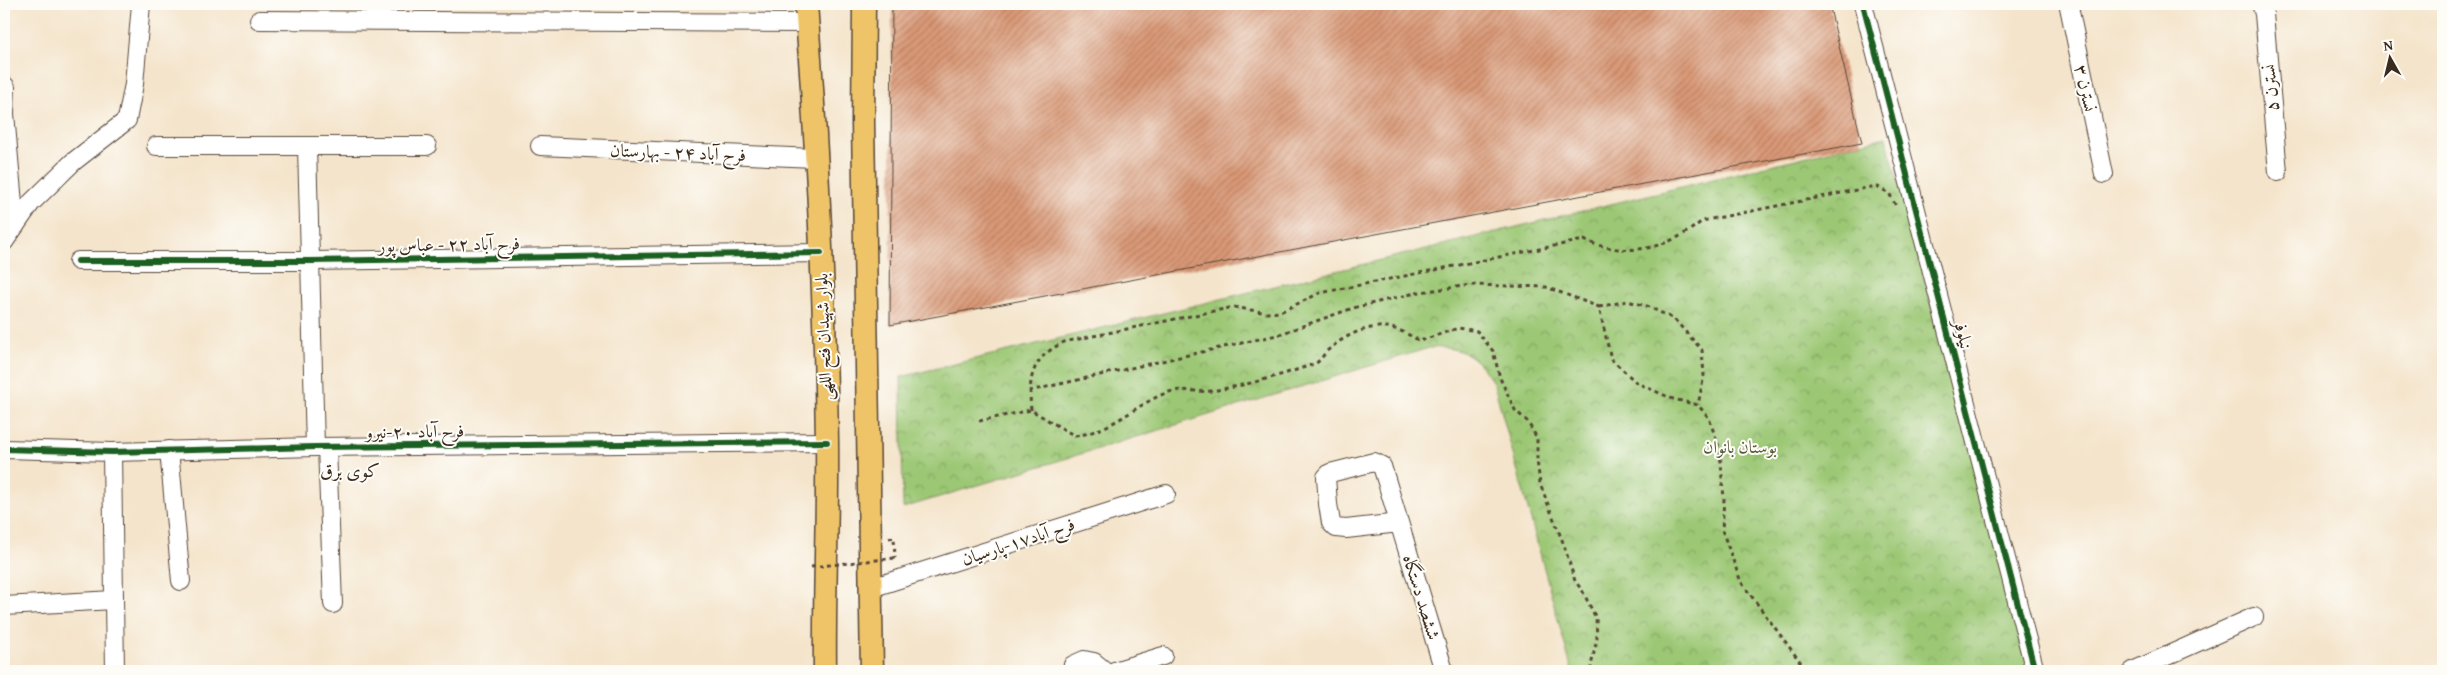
<svg xmlns="http://www.w3.org/2000/svg" width="2447" height="675" viewBox="0 0 2447 675" font-family="'Gentium Book Plus',Amiri,serif">
  <style>
    .park { fill: url(#park-crowns); stroke: #6c7949 }
    .building { fill: url(#building-hatch) }
    .lines { fill: none; stroke-linecap: round; stroke-linejoin: round }
    .minor-casing { stroke: #574638; stroke-width: 20 }
    .major-casing { stroke: #574638; stroke-width: 25 }
    .path { stroke: #574638; stroke-width: 3; stroke-dasharray: 4 4; stroke-linecap: butt }
    .minor { stroke: #fff; stroke-width: 18 }
    .major { stroke: #efc469; stroke-width: 22 }
    .path-bridge { stroke: #574638; stroke-width: 3; stroke-dasharray: 4 4; stroke-linecap: butt }
    .cycleway-casing { stroke: #fdfcf7; stroke-width: 9 }
    .cycleway { stroke: #1b5e20; stroke-width: 6 }
    .labels { text-anchor: middle; dominant-baseline: central; stroke-width: 4; stroke-linejoin: round; paint-order: stroke }
    .street-label { font-size: 18px; fill: #3b2a1e; stroke: #fdfcf7 }
    .park-label { font-size: 18px; fill: #585938; stroke: #fdfcf7 }
    .neighbourhood-label { font-size: 19px; fill: #3b2a1e; stroke: #fdfcf7 }
  </style>
  <defs>
    <pattern id="park-crowns" width="20" height="18" patternUnits="userSpaceOnUse" patternTransform="scale(1.25)"><rect width="20" height="18" fill="#9cc874"/><path d="M2 6a3 3 0 1 1 6 0M12 15a3 3 0 1 1 6 0" fill="none" stroke="#80a35f"/></pattern>
    <pattern id="building-hatch" width="6" height="6" patternUnits="userSpaceOnUse" patternTransform="scale(1.25)"><rect width="6" height="6" fill="#da9977"/><path d="M-1 1l2-2M0 6l6-6M5 7l2-2" fill="none" stroke="#b27d61"/></pattern>
  </defs>
  <rect width="100%" height="100%" fill="#fdfcf7"/>
  <filter id="ink" filterUnits="userSpaceOnUse"><feTurbulence type="fractalNoise" baseFrequency=".02" numOctaves="2"/><feDisplacementMap in="SourceGraphic" scale="10" xChannelSelector="R" yChannelSelector="G"/><feConvolveMatrix kernelMatrix="1 2 1 2 8 2 1 2 1" color-interpolation-filters="sRGB"/></filter>
  <filter id="wash" filterUnits="userSpaceOnUse"><feTurbulence type="fractalNoise" baseFrequency=".0096" numOctaves="4" result="noise"/><feDisplacementMap in="SourceGraphic" scale="20" xChannelSelector="R" yChannelSelector="G"/><feGaussianBlur stdDeviation="1.12" result="paint"/><feColorMatrix in="noise" values="0 0 0 0 0 0 0 0 0 0 0 0 0 0 0 0 0 1.4 0 .05"/><feComposite in="paint" operator="in"/></filter>
  <g filter="url(#wash)">
    <rect width="100%" height="100%" fill="#f4e4cb"/>
    <!-- park -->
    <path class="park" d="M1886 137 2030 671H1572L1494 384C1476 356 1464 346 1429 348L903 508 901 377Z"/>
    <g id="blocks">
      <!-- building -->
      <path class="building" d="M892 4H1829L1862 143 890 325Z"/>
    </g>
  </g>
  <g filter="url(#ink)">
    <use href="#blocks" fill-opacity="0" stroke="#574638" stroke-width="1"/>
    <g class="lines">
      <!-- minor casing -->
      <g class="minor-casing">
        <g id="minor">
          <path d="M1863 4 2035 671"/>
          <path d="M2072 4 2069 7 2104 174"/>
          <path d="M2261 4 2264 14 2278 172"/>
          <path d="M259 20 808 23"/>
          <path d="M4 85 6 87 5 114 15 226"/>
          <path d="M156 146H427"/>
          <path d="M307 146 315 447"/>
          <path d="M540 146 815 158"/>
          <path d="M4 242 31 203 73 162 127 120 134 84 141 4"/>
          <path d="M78 261H311L821 253"/>
          <path d="M327 447 333 604"/>
          <path d="M4 449 112 452 315 447 827 442"/>
          <path d="M169 450 181 581"/>
          <path d="M112 452 115 671"/>
          <path d="M1399 523 1346 529 1336 528 1331 523 1328 504 1326 477 1330 473 1374 462 1382 466 1444 671"/>
          <path d="M871 588 1166 494"/>
          <path d="M4 606 114 600"/>
          <path d="M1071 671 1073 665 1084 660 1094 662 1105 671"/>
          <path d="M1114 671 1163 656"/>
          <path d="M2133 671 2254 617"/>
        </g>
      </g>
      <!-- major casing -->
      <g class="major-casing">
        <g id="major">
          <path d="M806 4C817 149 825 295 827 441 828 518 824 594 825 671"/>
          <path d="M864 4 863 122 872 671"/>
        </g>
      </g>
      <!-- path -->
      <g class="path">
        <path d="M1599 307 1627 301 1647 306 1674 319 1702 350 1704 375 1698 405"/>
        <path d="M1029 391 1277 335 1353 308 1420 292 1471 285 1546 287 1599 307 1611 359 1637 383 1673 399 1698 405 1709 418 1720 451 1724 499 1722 530 1741 582 1807 671"/>
        <path d="M1031 410C1028 376 1032 358 1064 342L1234 307 1267 313 1280 312 1320 293 1584 240C1626 258 1667 250 1702 221L1876 186 1889 193 1896 206"/>
        <path d="M979 421 1031 410 1075 436C1116 429 1131 407 1166 393 1182 387 1196 393 1211 391 1244 386 1283 375 1314 364 1320 362 1323 355 1327 351 1342 338 1358 329 1378 327 1392 325 1408 334 1420 341L1458 328 1477 331 1493 351 1500 378 1515 410 1527 421 1537 438V460L1540 484 1564 545 1575 581 1582 590 1596 618 1597 639 1591 666V671"/>
        <path d="M889 538 894 537 895 558"/>
      </g>
      <!-- minor -->
      <use href="#minor" class="minor"/>
      <!-- major -->
      <use href="#major" class="major"/>
      <!-- path-bridge -->
      <path class="path-bridge" d="M811 567 895 558"/>
      <!-- cycleway casing -->
      <g class="cycleway-casing">
        <g id="cycleway">
          <path d="M1863 4 2035 671"/>
          <path d="M78 261H311L821 253"/>
          <path d="M4 449 112 452 315 447 827 442"/>
        </g>
      </g>
      <!-- cycleway -->
      <use href="#cycleway" class="cycleway"/>
    </g>
  </g>
  <g class="labels">
    <!-- street labels -->
    <g class="street-label">
      <text transform="translate(2086 88) rotate(78)">نسترن ۳</text>
      <text transform="translate(2270 88) rotate(-95)">نسترن ۵</text>
      <text transform="translate(678 152) rotate(2)">فرح آباد ۲۴ - بهارستان</text>
      <text transform="translate(449 244) rotate(-1)">فرح آباد ۲۲ - عباس پور</text>
      <text transform="translate(1964 334) rotate(76)">نیلوفر</text>
      <text transform="translate(823 337) rotate(-92)">بلوار شهیدان فتح اللهی</text>
      <text transform="translate(415 431) rotate(-1)">فرح آباد ۲۰-نیرو</text>
      <text transform="translate(1018 541) rotate(-18)">فرح آباد۱۷-پارسیان</text>
      <text transform="translate(1422 597) rotate(73)">ششصد دستگاه</text>
    </g>
    <!-- park labels -->
    <g class="park-label">
      <text x="1740" y="446">بوستان بانوان</text>
    </g>
    <!-- neighbourhood labels -->
    <g class="neighbourhood-label">
      <text x="350" y="470">کوی برق</text>
    </g>
  </g>
  <!-- margin -->
  <rect width="2447" height="675" fill="none" stroke="#fdfcf7" stroke-width="20"/>
  <!-- north arrow -->
  <g transform="translate(2390 58) rotate(352)" stroke="#fdfcf7" stroke-width="4" paint-order="stroke">
  <path d="M0-4L9 19L0 12L-9 19Z" fill="#3b2a1e"/>
  <text y="-8" font-size="14" font-weight="bold" text-anchor="middle" fill="#3b2a1e">N</text>
  </g>
</svg>
